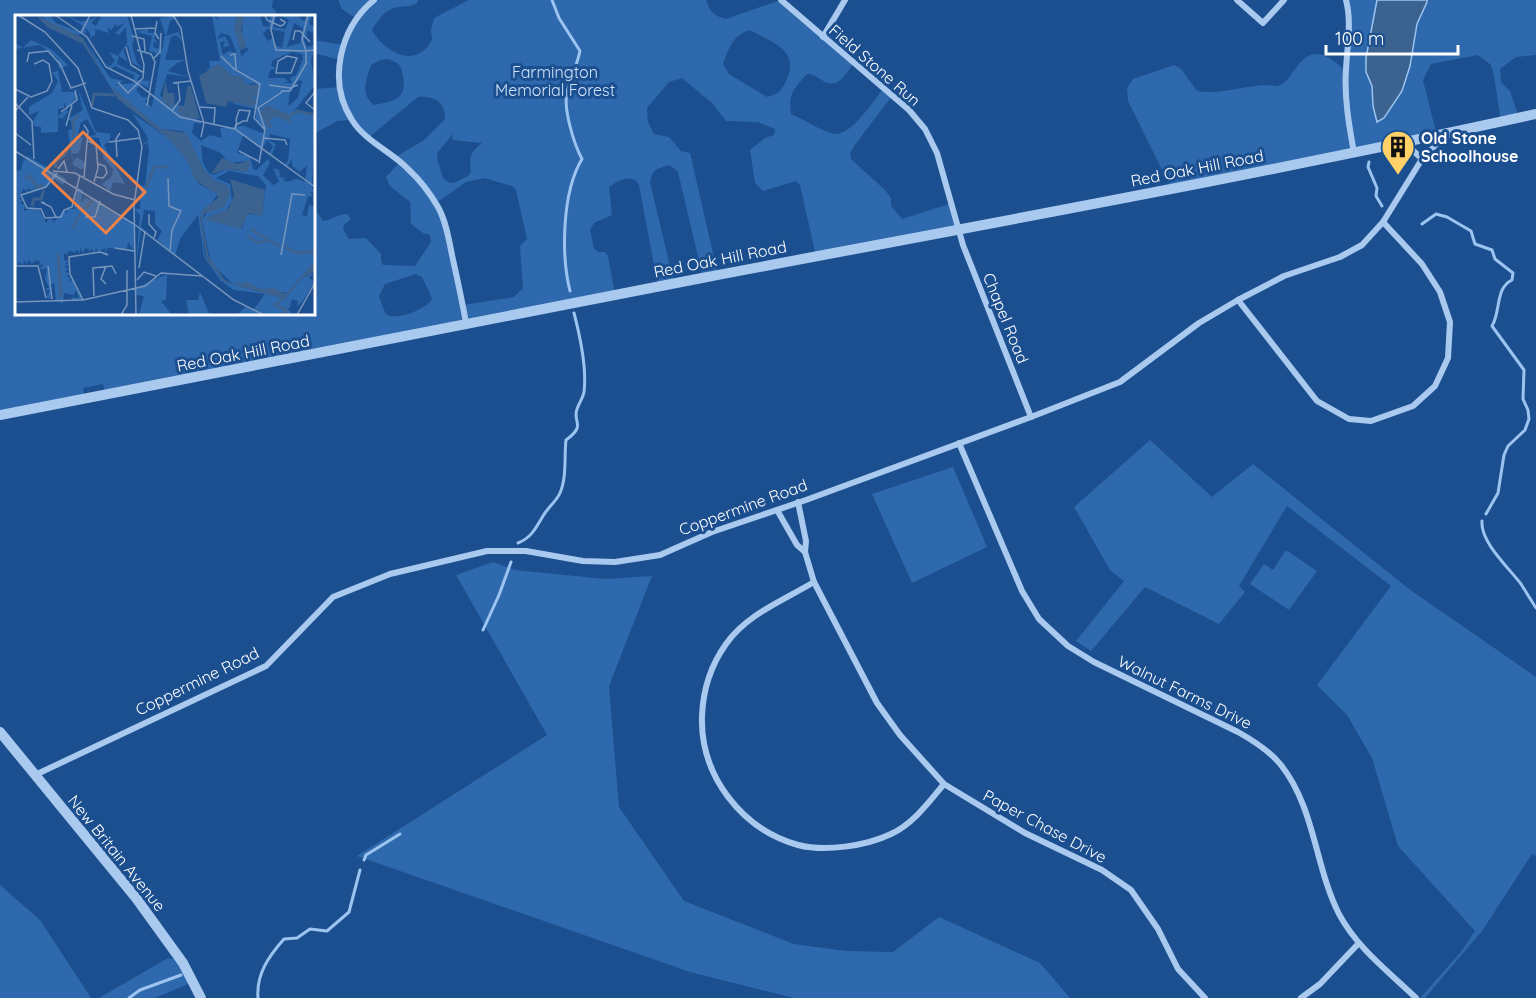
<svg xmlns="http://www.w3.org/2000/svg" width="1536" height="998" viewBox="0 0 1536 998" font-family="Quicksand,sans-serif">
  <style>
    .green { fill: #2e69ad; fill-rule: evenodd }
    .water { fill: #3c6290; stroke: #9cc4f0; stroke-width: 1.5 }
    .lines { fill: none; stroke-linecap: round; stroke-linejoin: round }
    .stream { stroke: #9cc4f0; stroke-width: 3 }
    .minor { stroke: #a9c9ee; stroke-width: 6 }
    .tertiary { stroke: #a9c9ee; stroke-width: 10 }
    .labels { text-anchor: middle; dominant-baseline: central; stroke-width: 6; stroke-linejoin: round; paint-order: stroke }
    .street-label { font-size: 16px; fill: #fff; stroke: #1b4f8f }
    .park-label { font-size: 16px; fill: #cfe3fa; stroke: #1b4f8f }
    .poi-label { font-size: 16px; font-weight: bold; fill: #fff; stroke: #1b4f8f; text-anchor: start }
    .inset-river { fill: none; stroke: #3c6290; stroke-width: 3 }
    .inset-road { fill: none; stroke: #7695bc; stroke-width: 1.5 }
    .view { fill: #ee8249; fill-opacity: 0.15; stroke: #ee8249; stroke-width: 3 }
    .inset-edge { fill: none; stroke: #fff; stroke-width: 3 }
  </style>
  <rect width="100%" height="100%" fill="#1b4f8f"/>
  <!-- green -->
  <g class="green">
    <path d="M0 0H273L272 7 279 16H16V314H314V207L323 221C332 220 338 214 347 214L351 219 343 226 344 231 349 239 366 238 381 254V261L383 265 415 266 431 242 430 235 423 233 411 224 410 202 390 186 386 177 400 162 394 158 424 140 445 119C446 102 433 95 418 97L368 138 352 120 337 121 314 134V89L340 87V60L314 53V40L343 45 357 19 342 9 338 0H418L417 3C410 7 406 6 398 7 385 9 378 20 372 30 380 46 405 65 423 51 427 49 430 43 432 40L431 30 434 18 469 0H706C710 11 713 16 726 19L781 0 854 63C843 77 838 91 820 79 815 76 813 74 807 74 794 89 788 93 791 114 803 119 823 132 835 134 851 136 874 100 883 89L892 96 854 146 850 154 851 159 885 190 891 198V206L902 219 952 203 958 229 816 256 800 185 796 181 763 191 755 183 750 150 765 138 774 135 775 129 758 122 726 121 712 103 682 78 669 82 647 108 648 122 654 134 669 137 681 151 690 153 718 275 703 278 678 172 670 165C658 168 652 169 650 182L674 283 658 286 639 185C633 173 618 180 609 187L612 215 594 223 590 230 594 248 598 252H605L608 256 615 294 106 395 103 384 83 388 85 399 0 415ZM750 30C771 42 800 50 787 79 782 90 779 94 767 97L729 74 723 64C729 48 733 35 750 30ZM387 59C392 60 397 62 400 66 403 72 406 88 401 94 396 102 383 103 374 105 360 95 366 79 371 65L380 60ZM453 134 452 140 482 143C470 152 469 157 471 172L468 176 454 183 448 182 443 178 437 158 438 152ZM484 178 512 186 516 190 527 239 520 246 523 288 514 297 463 305 440 209 436 203 466 182ZM416 274 422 277 432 298C429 309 393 322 386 314 383 309 381 301 379 296L385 284Z"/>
    <path d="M1346 0H1377L1366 58V72L1372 86 1373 106 1378 122 1384 118 1392 104 1410 66 1417 24 1427 0H1536V55L1516 57 1500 69 1501 82 1510 91 1519 118 1501 122 1494 76 1491 65 1478 55 1431 64 1423 80 1437 136 1171 188 1128 101 1127 88 1133 79 1174 65 1181 69 1197 91C1220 95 1243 86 1266 85 1271 85 1276 87 1280 85 1287 82 1291 74 1296 68 1312 44 1329 55 1345 71Z"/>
    <path d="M1150 440 1212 497 1253 464 1409 589 1536 677V856L1532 854 1482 931 1425 998H1420L1460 953 1475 931 1398 846 1372 758 1347 715 1317 685 1391 586 1287 506 1239 586 1245 592 1219 624 1145 587 1091 651 1076 641 1124 581 1110 570 1074 507Z"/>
    <path d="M953 467 987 547 912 583 872 494Z"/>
    <path d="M1286 550 1317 571 1289 610 1250 584 1264 564 1273 570Z"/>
    <path d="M493 562 515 570 606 579 652 576 609 686 619 807 684 901 794 944 846 951 893 952 939 917 1040 963 1070 998H794L690 972 357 856 547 735 456 575Z"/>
    <path d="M0 885 40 920 91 998H0Z"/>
    <path d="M168 958 181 961 193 982 155 998H99Z"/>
  </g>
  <!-- water -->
  <path class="water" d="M1377 0H1427V2L1417 24 1410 66 1402 91 1384 118 1377 122 1373 106 1372 86 1366 72V58Z"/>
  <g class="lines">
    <!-- stream -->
    <g class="stream">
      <path d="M552 0 559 18 580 51C577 65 571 78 567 92 563 109 574 144 582 159 562 192 561 255 570 291"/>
      <path d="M1369 162 1368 167 1377 188 1376 196 1382 206"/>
      <path d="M1422 224 1436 214 1447 217 1471 231 1475 244 1492 250 1495 259 1513 273 1512 280C1495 288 1501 311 1492 326L1524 370 1523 399 1528 410 1529 419 1525 430 1508 446 1504 455 1498 493 1486 514"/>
      <path d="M1482 521C1480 542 1509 568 1521 584 1526 592 1531 600 1536 608"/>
      <path d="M518 543C531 538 536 528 543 516 548 507 556 502 560 493 567 477 564 457 566 440 587 425 572 422 577 409 579 403 583 398 584 392 587 368 580 336 574 313"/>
      <path d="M483 630 499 595 511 562"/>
      <path d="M364 860 366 855 400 834"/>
      <path d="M129 998 140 990 181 975"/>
      <path d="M258 998C256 974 269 956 284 939L297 938 310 929 327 931 349 912 360 870"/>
    </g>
    <!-- minor -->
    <g class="minor">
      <path d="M374 0C340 28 327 81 352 120 365 141 390 151 407 168 419 179 430 193 438 207 446 221 449 240 452 255 457 278 462 300 466 323"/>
      <path d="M781 0 909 110 925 129 937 153 963 245 1031 417"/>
      <path d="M1237 0 1263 23 1284 0"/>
      <path d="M1346 0C1352 23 1347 46 1346 70 1344 97 1349 125 1354 153"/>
      <path d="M823 37 845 0"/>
      <path d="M1404 142 1422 159"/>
      <path d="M1238 300 1317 401 1349 419 1371 421 1413 406 1435 386 1448 358 1450 322 1440 292 1422 264 1383 222"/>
      <path d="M959 443 1022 591 1039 619 1068 646 1094 662 1238 732C1254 741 1270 751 1281 765 1315 808 1315 867 1339 914 1357 948 1389 972 1416 998"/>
      <path d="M798 502 806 541 805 552 814 582 877 703 900 735 944 784 1025 833 1102 870 1131 890 1158 929 1178 969 1205 998"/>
      <path d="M777 510 797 545 805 552"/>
      <path d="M814 582C784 600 747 614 726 644 711 665 703 691 702 716 700 775 741 829 798 845 825 852 866 846 891 834 913 824 929 802 944 784"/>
      <path d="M35 775 266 666 333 597 390 574 487 551H526L583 561 615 562 660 555 712 532 806 500 1031 417 1120 382 1199 323 1238 300 1284 276 1340 257 1362 245 1383 222 1422 159 1446 134"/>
      <path d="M1301 998 1320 984 1358 944"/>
    </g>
    <!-- tertiary -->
    <g class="tertiary">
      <path d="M0 415C234 371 468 322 702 278 980 225 1259 175 1536 114"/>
      <path d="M0 732 136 898 183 963 201 998"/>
    </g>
  </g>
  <!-- icons -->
  <defs>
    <g id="building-pin" transform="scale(1.725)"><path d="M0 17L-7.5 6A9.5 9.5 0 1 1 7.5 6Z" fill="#ffd166" stroke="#1b4f8f"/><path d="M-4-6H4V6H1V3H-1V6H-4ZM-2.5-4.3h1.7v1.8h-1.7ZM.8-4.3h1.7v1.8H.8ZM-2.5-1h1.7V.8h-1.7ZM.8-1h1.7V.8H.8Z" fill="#111"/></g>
  </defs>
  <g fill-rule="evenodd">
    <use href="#building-pin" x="1398" y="147"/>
  </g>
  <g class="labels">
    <!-- street labels -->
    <g class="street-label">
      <text transform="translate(875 65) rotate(41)">Field Stone Run</text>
      <text transform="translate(1197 168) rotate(-11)">Red Oak Hill Road</text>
      <text transform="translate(720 259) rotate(-11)">Red Oak Hill Road</text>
      <text transform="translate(1006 318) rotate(68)">Chapel Road</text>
      <text transform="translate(243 353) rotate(-11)">Red Oak Hill Road</text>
      <text transform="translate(743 507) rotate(-20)">Coppermine Road</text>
      <text transform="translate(197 681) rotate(-26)">Coppermine Road</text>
      <text transform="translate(1185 692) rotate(26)">Walnut Farms Drive</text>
      <text transform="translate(1045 826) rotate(28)">Paper Chase Drive</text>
      <text transform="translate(117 853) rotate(51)">New Britain Avenue</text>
    </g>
    <!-- park labels -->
    <g class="park-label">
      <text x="555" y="72">Farmington<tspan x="555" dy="18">Memorial Forest</tspan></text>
    </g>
    <!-- poi labels -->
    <g class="poi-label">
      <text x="1421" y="138">Old Stone<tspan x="1421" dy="18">Schoolhouse</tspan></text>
    </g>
  </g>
  <!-- overview -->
  <g transform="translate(15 15)">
    <rect width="300" height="300" fill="#1b4f8f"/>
    <path d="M26 0H35L41 8 65 17 68 11 51 0 66 7 82 2 76 8 81 11 87 0H112L119 25 117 30 122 48 128 53 117 48 113 30 108 35 113 47 104 41 102 49 125 60 122 65 135 66 133 73 126 69 121 75 127 82H133L130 87 137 92 146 40 134 36 137 21 122 17 132 14 133 18H143L139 23 143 29 139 26 138 32 147 35 150 19 145 3 158 0 160 4 155 6 151 21 163 17 169 27 161 20 156 22 150 45H171L162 48 153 56 174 62 152 59 145 80 154 91 164 90 187 109 179 108 177 118 186 126 195 120 207 123 205 113 229 111 249 119 250 115 241 105V94L211 87 219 88 237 81 241 68 230 69 228 62 218 61 206 51H199L198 56 191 55 195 53 194 46H205L197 0 203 5 202 0H223L219 13 223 18 226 42 234 34 230 32V36L227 24 228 0H245L248 11 254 12 255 1 262 0 258 12 270 14 274 5 266 0H282L289 6 292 0H297L294 9 300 12V19L293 15 289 25 292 32 300 30 296 46 300 70 279 96 300 100 297 173 300 178 295 177 298 181 293 182 287 200 292 201 294 189 300 193V248L275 278 219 270 196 248 187 205 212 170 200 166 189 155 168 116 146 114 138 109 94 70 71 27 95 63 109 66 100 70 118 68 119 60 100 51 96 54 91 49 95 51 100 46 94 37 103 41 112 28 111 12 104 20 100 18 110 8 101 12 102 8 96 15 92 12 94 18 80 14V20L74 24 76 20 70 12 71 18 63 20 35 10ZM279 8 288 13 285 28 272 32ZM253 14 270 17 267 33 260 30 258 23 252 26 248 18ZM206 18 215 21 222 38 214 36 208 40 205 27 210 26 208 32 215 31 210 21 202 24ZM277 37 287 39 288 44 281 60 275 63 277 68H269L273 66 269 63H253L255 55 261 54 256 50 258 45ZM284 65 287 66 283 83 273 91 275 77ZM255 119 275 124 273 146 269 150 272 152 277 144V151L285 157 292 150 290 167 282 164 271 167 268 164 272 163 265 162 264 155 258 153 264 167 258 170 248 160 255 148 253 144 242 155 238 154 235 142 222 138 228 120 247 134 252 125 258 131 254 139H257L261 129 253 125ZM186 130 206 138 213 148 232 146 231 157 212 154 198 160 194 158 188 148ZM214 156 243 161 251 170 247 200 232 199 227 214 195 201 208 198 217 187 215 169 201 163ZM16 25 36 34 53 50 44 54 43 44 25 30 0 34V28L8 33ZM43 56 47 77H60L63 82 52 93 49 88V93L43 94V101L52 94 53 97 48 102 51 104 43 103V117L26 118V112L19 111 18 107 24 96 14 100V92L37 78 43 66 37 57ZM63 74 81 117 96 119 94 127 89 130 110 169 98 167 95 177 87 169 97 161 98 154 89 144 84 123 68 122 64 138 57 139 58 147 62 142 72 149 67 155 58 150 53 115 57 114 56 106 53 104 68 95ZM72 104 81 120 62 123 66 107 69 110 67 107ZM117 98 157 126 173 147 184 169 203 179 185 203 190 241 209 267 270 284 287 263 299 257 294 263 300 267 287 287 282 291 283 286 277 284 275 293H272L278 300H222L231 291 239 294 250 279 219 275 206 266 189 242 183 200 165 224 160 240 142 225 147 216 140 209V196L129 195 126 212 139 223 126 214 121 252 125 200 119 194H125L126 174 122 170 130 171 134 135 133 128 126 130 133 126 132 121ZM9 139 8 147 12 141 32 152 31 156 35 154V159L38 156 51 164 48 170 38 163 31 172 20 176 18 171V176L13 173 12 177 8 173 6 180 1 177 7 182 3 183 8 185 5 188 10 190 9 196 19 193 23 196V192L31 208 35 203 39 207 50 194 52 199V194H61L58 191 62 190 59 182H63L58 179 62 178 61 171 68 175 66 188 72 178 70 185 75 180 72 186 77 182 119 209V236L113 227 112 235 92 233 90 238V233L83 237 81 232 80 238 76 234 73 239 74 234 70 233 68 239 66 233 64 239 62 234 60 238 55 235 56 239 53 235V240L49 238V245L54 246 50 249 55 250 49 251 54 254 50 256 55 259 51 261 57 263 53 266 58 265 68 285 58 286 56 282 64 283 61 275 59 280 49 278 48 288 41 286 39 268 35 269 37 284 31 283 35 275H30L34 272 30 264 32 253 25 255 28 249 23 251 26 247 22 245 20 249 21 244 17 249 13 245 12 250 9 245 8 250 4 247 2 251 0 247V156L6 155ZM152 259 151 285 146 286 157 300H124L129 281 121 280V273ZM185 277 194 298 205 300H174L171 285H183Z" fill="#2e69ad" fill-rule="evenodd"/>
    <path d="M21 0 68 23 94 70 146 114 171 118 189 155 200 166 212 170 215 178 210 192 189 199 187 208 194 242 210 265 218 269 232 267 244 274 259 273 271 279 300 246V256L287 263 270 284 209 267 192 245 185 208 187 195 203 183 202 179 180 165 173 147 156 126 103 84 68 29 32 12ZM223 0 229 3 226 15 231 30 226 36 219 13ZM204 49 218 61H227L230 69 244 70 243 81H237L242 85 239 92 213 86 211 92 191 88 184 61ZM150 65 153 78H159L160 91H153L147 85ZM175 70 176 72 185 104 169 102 162 96 164 90 169 91 172 72ZM251 90 276 100V108L259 101 255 106 257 113H253L245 97ZM207 143 222 149 235 145V150L232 157 212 154 196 159ZM215 164 250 175 247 201 233 198 226 214 189 204 214 193 219 180Z" fill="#3c6290"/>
    <path class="inset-river" d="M77 91 79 79 100 80M276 100 282 96 300 100M51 138 59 122 58 106 64 100M41 153 40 147 51 139M10 164 15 161 22 172 28 170M131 173 139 152H154M17 191 19 184H26L29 175M58 214 65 198 78 185M236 214 252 224M232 221 243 228 253 225 265 231M270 232 282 238 300 236M43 239 46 283M270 281 260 290 270 294 271 300"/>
    <path class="inset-road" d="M3 0 30 17 63 53 77 93 113 105 123 115 127 132 119 190 121 300M40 0 72 22 91 52 119 66 165 102 220 114 300 172M158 0 166 13 173 56 189 108 186 122M250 0 252 5 265 11 268 10 270 8V7L265 4 270 7M259 0 256 15 261 35 291 36M142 6 140 18 144 24M119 14 141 13M66 18 75 0M117 21 129 24 130 36M278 25 280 16H285L295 27M111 32 116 50 129 58M122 35 136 39 140 47 132 91M291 36 287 24 293 0M215 40 220 39 221 55M206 41 219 54 245 69 239 103 250 115M272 41 282 43 276 58H261L263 46ZM139 43 145 37 146 18M12 47 14 38 33 36 45 49 56 73 71 68M291 49V36L300 35M103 67 113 78 128 63 129 50 116 0M158 68 176 66M254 70 275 73 283 70M0 74 16 82 32 76 37 66 34 49 28 45 19 49M266 76H275L292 47M300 77 291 88 300 95M0 88 17 106 19 144M184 92 200 93 199 109M0 96 13 82M157 96 165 85 163 68M46 97 62 85 60 75M69 110 73 116 69 162M51 111 57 90M220 113 221 109H223L228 106H232L235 96 224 95 221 105 222 109 220 114M0 118 16 130M248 123 270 125 272 130M73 126 81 130 83 153 79 167M94 127 125 123M0 136 119 209 219 285 249 300M224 136 243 146M102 142 101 124 105 118M244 148 250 114 243 93 267 77M43 154 49 146 52 157M38 156 60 158 98 179 120 185M42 158 31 172 6 180 12 193 26 194 30 203 46 202 49 195 57 192 65 160M81 162 88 163 92 158 90 151 83 149M153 163 154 191 166 196 157 215 155 235M30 188 26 187 36 192 41 202M134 199V209L141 217 139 223M70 202H80L85 186M100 233 119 236M266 240 277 179 290 180M0 251H23L31 283M33 251 37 284M91 251 86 264 91 269M124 253 130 216M122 265 129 257 141 261M79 281 78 253 97 251 101 259M68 285 55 259 54 242 85 237 93 240 90 238M0 287 68 285 130 271 146 258 187 261M106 300 112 290V255M282 300 300 268"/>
    <path class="view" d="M68 117 130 177 91 218 28 158Z"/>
    <rect width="300" height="300" class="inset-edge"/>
  </g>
  <!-- scale -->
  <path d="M1326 45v9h132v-9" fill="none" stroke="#ffffff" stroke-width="3"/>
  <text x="1335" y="45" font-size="18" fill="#ffffff" stroke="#1b4f8f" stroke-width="4.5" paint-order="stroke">100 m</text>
</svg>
